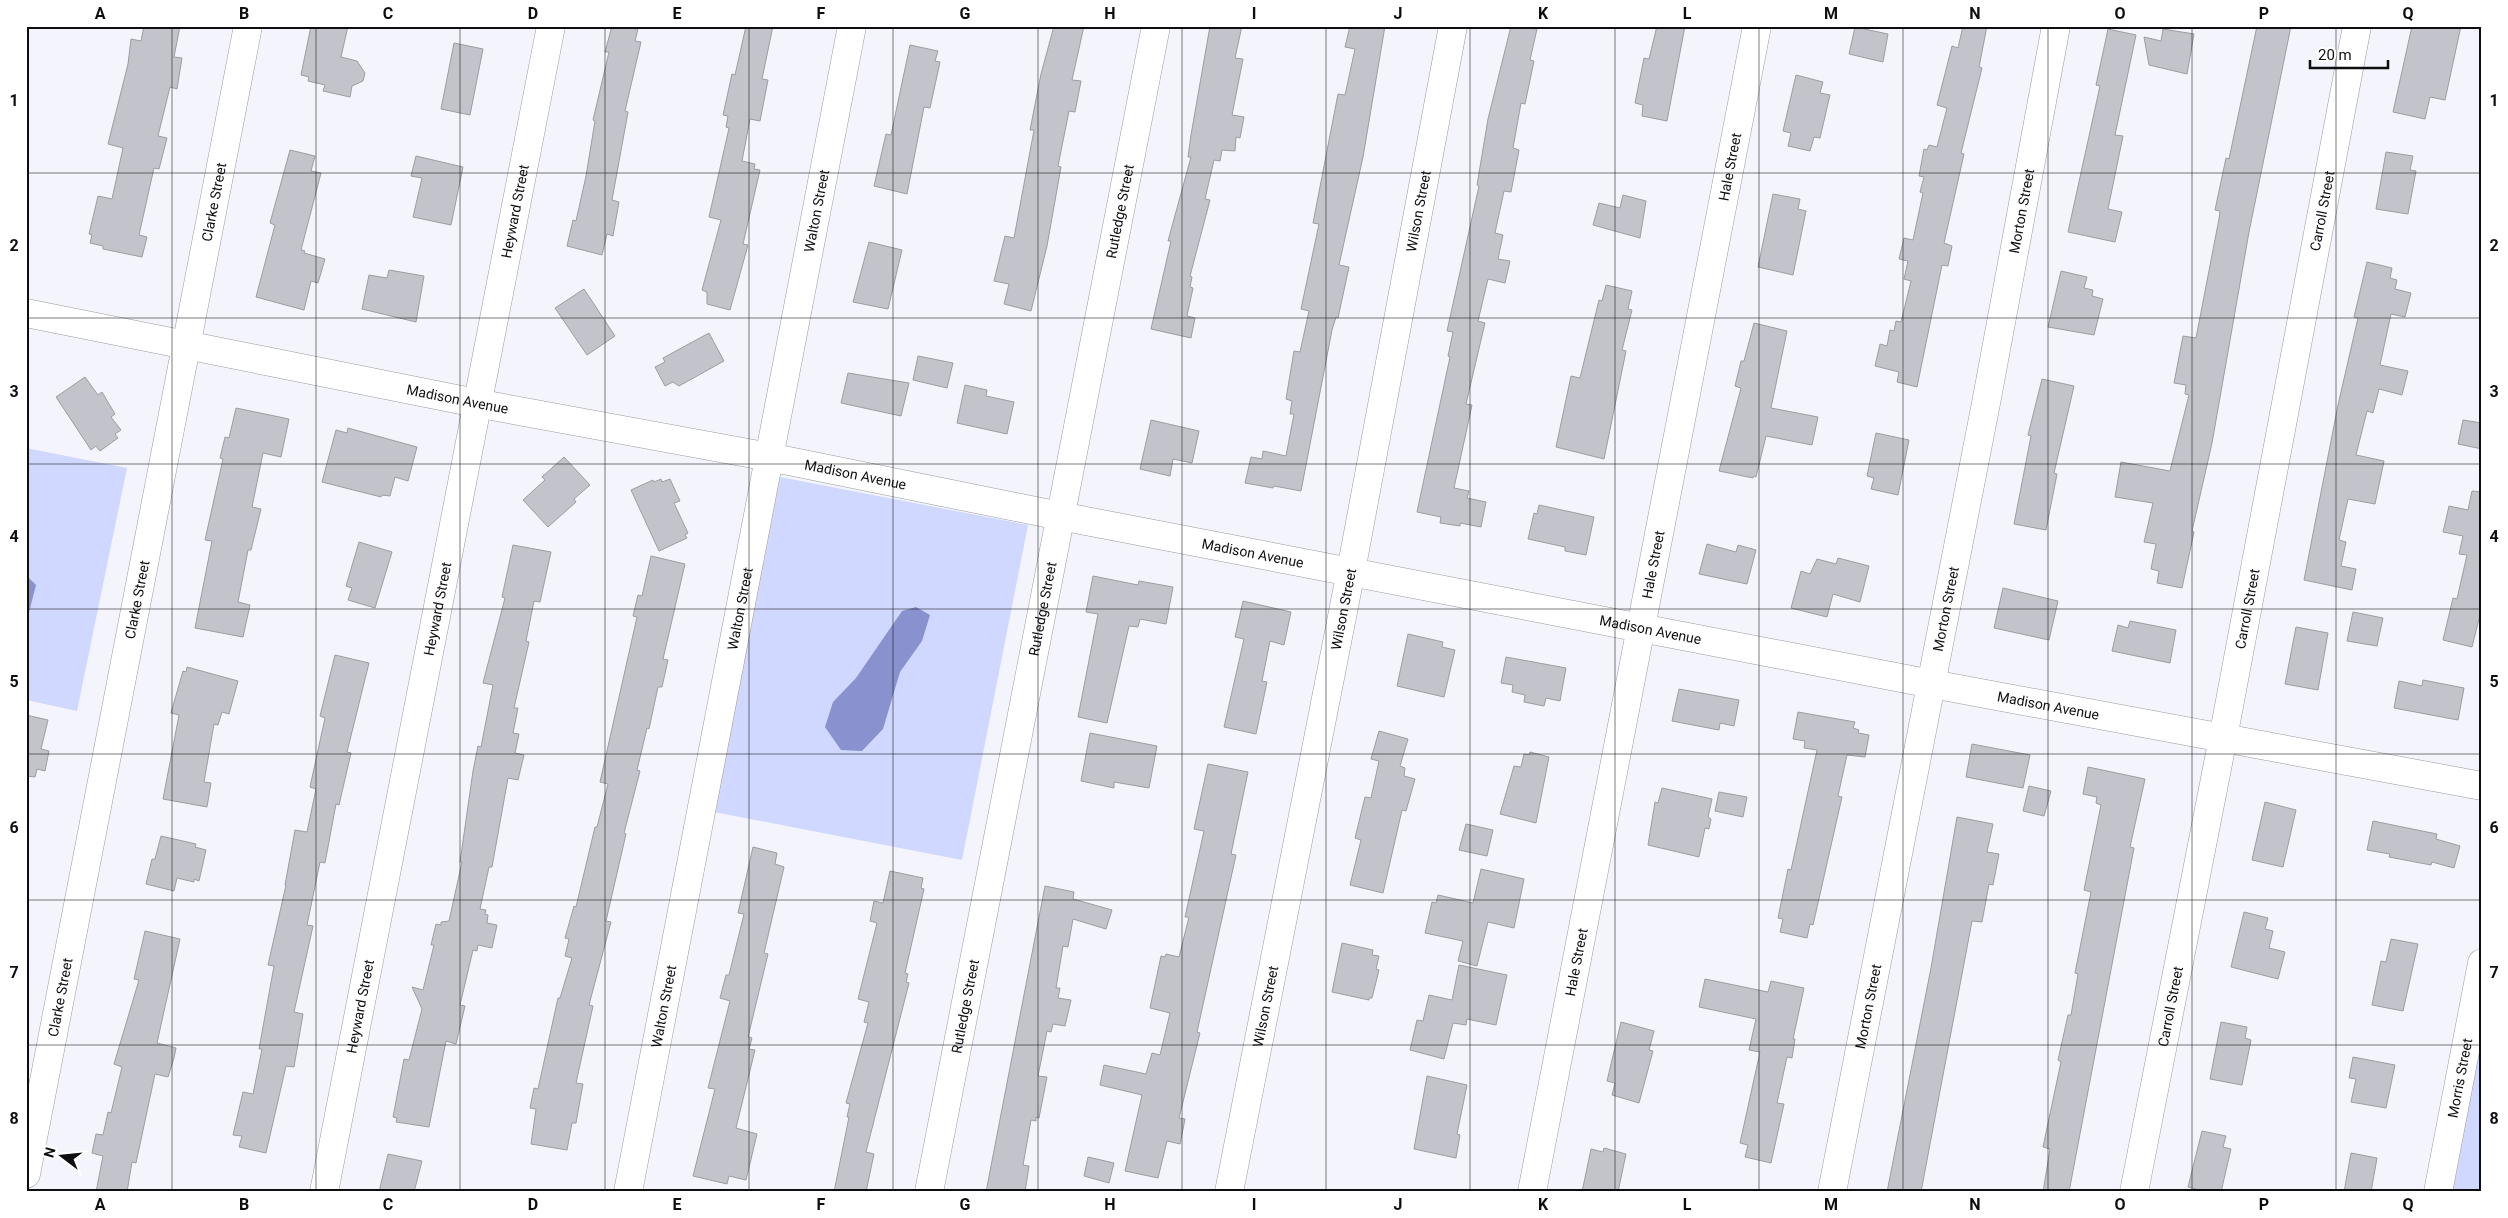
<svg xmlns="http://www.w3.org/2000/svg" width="2508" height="1218" viewBox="0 0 2508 1218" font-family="Roboto,sans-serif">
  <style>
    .green { fill: #d1d8ff }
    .water { fill: #8992cf }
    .building { fill: #c3c4cb; stroke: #9b9da2 }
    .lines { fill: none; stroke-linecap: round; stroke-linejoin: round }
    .minor-casing { stroke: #999aa0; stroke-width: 29 }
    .minor { stroke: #fff; stroke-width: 28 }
    .grid { fill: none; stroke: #0e0e10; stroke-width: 1; stroke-opacity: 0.55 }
    .labels { text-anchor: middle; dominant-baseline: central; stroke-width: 4; stroke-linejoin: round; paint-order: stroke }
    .street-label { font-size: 14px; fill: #0e0e10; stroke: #fff }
    .neatline { fill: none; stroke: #0e0e10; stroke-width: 2 }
    .grid-label { font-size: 16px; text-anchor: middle; font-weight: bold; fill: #0e0e10 }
  </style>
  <rect width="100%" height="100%" fill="#f4f5fc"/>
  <!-- green -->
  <g class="green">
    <path d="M26 448 127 468 77 711 26 700Z"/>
    <path d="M780 477 1028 525 962 860 714 812Z"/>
    <path d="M2482 1016V1192H2448Z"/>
  </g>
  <!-- water -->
  <g class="water">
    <path d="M26 575 36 585 26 624Z"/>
    <path d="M916 607 930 615 922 641 900 672 883 729 862 751 841 750 825 727 833 702 856 678 902 611Z"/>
  </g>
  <!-- building -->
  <g class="building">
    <path d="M144 26H180L174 57 182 58 177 89 170 87 158 136 167 138 159 169 154 168 139 235 147 237 142 257 103 249V246L90 243 92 235 89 234 98 196 112 199 123 148 108 144 128 64 131 39 141 41Z"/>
    <path d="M311 26H348L341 57 357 61 365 73 363 81 352 86 350 97 323 91 325 85 308 81 309 77 301 75Z"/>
    <path d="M612 26 638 29 635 41 641 42 625 111 628 112 612 200 619 202 613 236 607 234 602 255 567 246 573 220 576 221 586 176 595 121 593 120 609 52H605Z"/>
    <path d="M746 26H773L762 79 768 80 760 121 750 119 742 161 755 164 754 169 760 170 743 244 748 245 730 310 707 304V292L702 290 721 220 709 217 729 128 726 127 728 116 723 115 732 74 735 75Z"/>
    <path d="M1054 26H1084L1072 80 1081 81 1075 112 1069 111 1058 166 1061 167 1047 246 1031 311 1004 304 1009 284 994 281 1005 236 1014 238 1034 130H1030L1041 74Z"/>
    <path d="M1210 26H1242L1235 58 1243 59 1232 115 1244 117 1240 138 1236 137 1235 151 1222 150 1220 161 1214 160 1205 199 1210 200 1190 276 1192 277 1190 287 1193 288 1187 316 1195 318 1191 338 1151 329 1171 241H1168L1191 157H1188L1191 135Z"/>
    <path d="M1350 26H1385L1363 157 1339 265 1349 267 1338 318 1336 317 1332 330 1301 491 1274 486 1273 488 1245 483 1251 457 1262 459 1263 451 1286 456 1294 414H1290L1292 401 1286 399 1294 351 1300 352 1309 311 1301 309 1319 224 1313 223 1338 94 1345 95 1355 49 1345 47Z"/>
    <path d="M1511 26 1537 29 1530 60 1534 61 1525 104 1521 103 1513 148 1519 150 1511 192 1504 191 1495 233 1503 235 1498 259 1510 261 1505 283 1488 279 1478 321 1485 323 1466 404 1472 405 1454 488 1469 491 1467 498 1486 502 1481 527 1460 523V526L1440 523 1441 517 1417 512 1450 357 1448 356 1453 332 1447 331 1479 186 1477 185 1488 119Z"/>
    <path d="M1657 26H1685L1667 121 1642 116 1643 105 1635 103 1644 58 1649 59Z"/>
    <path d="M1963 26H1987L1979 67 1982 68 1961 153 1964 154 1944 243 1952 246 1948 266 1942 265 1917 387 1897 382 1899 372 1875 366 1880 344 1887 346 1890 330 1894 331 1896 321 1901 322 1911 281 1904 279 1908 261 1899 259 1904 238 1913 240 1923 193 1920 192 1924 177 1919 176 1924 149 1927 150 1929 145 1937 147 1947 108 1937 105 1952 46 1958 48Z"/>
    <path d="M2257 26H2291L2249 232 2212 443 2192 531 2194 532 2182 588 2157 583 2159 571 2151 569 2156 544 2144 542 2153 503 2115 497 2121 462 2170 471 2189 395 2185 394 2186 385 2174 383 2183 336 2196 338 2219 219 2220 211 2215 210 2226 158 2229 159Z"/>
    <path d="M2412 26H2461L2445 100 2430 97 2425 119 2393 112Z"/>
    <path d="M1855 27 1888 34 1883 62 1849 54Z"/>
    <path d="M2108 29 2136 35 2115 135 2123 136 2108 209 2122 212 2115 242 2068 232 2100 86 2096 85Z"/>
    <path d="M2163 29 2194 34 2187 74 2149 65 2144 37 2161 41Z"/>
    <path d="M454 43 483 49 470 115 441 109Z"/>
    <path d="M910 45 938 51 935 61 940 62 930 108 924 107 907 194 874 186 886 134 891 135Z"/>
    <path d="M1796 75 1823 82 1820 93 1830 95 1820 138 1814 137 1810 151 1788 146 1791 133 1783 131Z"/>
    <path d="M290 150 315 156 311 171 321 173 301 250 305 251 304 253 325 259 318 283 311 281 304 310 256 297 275 225 270 223Z"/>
    <path d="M2386 152 2413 156 2410 170 2416 171 2408 214 2376 209Z"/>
    <path d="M416 156 463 167 451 225 413 217 422 178 411 176Z"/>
    <path d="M1773 194 1800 199 1798 209 1806 211 1793 275 1758 267Z"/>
    <path d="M1623 195 1646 201 1640 238 1593 225 1599 203 1620 208Z"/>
    <path d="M869 242 902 250 888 309 853 302Z"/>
    <path d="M2367 262 2392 268 2390 278 2397 280 2395 289 2411 293 2405 317 2391 314 2380 365 2408 371 2402 395 2379 389 2373 413 2367 411 2356 455 2384 461 2375 504 2348 499 2339 540 2346 542 2341 566 2356 569 2352 590 2304 580 2338 405 2358 318 2354 317Z"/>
    <path d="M389 270 424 276 416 322 362 309 369 275 387 278Z"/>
    <path d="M2061 271 2087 277 2084 288 2093 290 2092 296 2103 299 2094 335 2048 327Z"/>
    <path d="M1606 285 1632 291 1628 309 1632 310 1622 350 1626 351 1604 459 1556 447 1571 376 1580 378 1599 300 1602 301Z"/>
    <path d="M584 289 615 336 587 355 555 308Z"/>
    <path d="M1754 323 1787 331 1771 408 1818 417 1812 445 1766 436 1756 477 1754 476 1753 478 1719 471 1741 388 1735 386 1741 361H1744Z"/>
    <path d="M709 333 724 361 679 386 673 382 665 386 655 367 665 362 663 358Z"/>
    <path d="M918 356 953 363 947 388 913 380Z"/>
    <path d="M848 373 909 383 901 416 841 403Z"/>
    <path d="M85 377 98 395 102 392 115 414 111 417 121 430 115 434 118 438 100 451 96 446 91 450 56 397Z"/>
    <path d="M2042 379 2074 386 2054 473 2057 474 2046 530 2014 524 2031 436 2028 435Z"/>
    <path d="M965 385 987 390 986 396 1014 402 1007 434 957 423Z"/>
    <path d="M236 408 289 419 281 457 263 453 252 507 261 509 251 550H248L238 602 250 605 243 637 195 628 212 541 205 540 223 459 220 458 225 437 229 438Z"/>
    <path d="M1151 420 1199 431 1192 463 1173 459 1170 476 1140 469Z"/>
    <path d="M2463 420 2482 423V449L2458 444Z"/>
    <path d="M348 428 417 447 408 481 395 477 390 496 382 495 381 497 322 482 336 430 347 433Z"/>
    <path d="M1876 433 1909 440 1898 495 1871 489 1874 478 1867 476Z"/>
    <path d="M564 457 590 485 574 499 576 502 548 527 523 500 545 480 542 477Z"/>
    <path d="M661 479 662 482 670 479 680 501 674 503 688 533 685 535 687 538 659 551 631 490 653 480 654 482Z"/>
    <path d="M2472 491 2482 492V607L2472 647 2443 640 2453 598 2457 599 2467 555 2459 554 2463 536 2443 532 2449 506 2468 510Z"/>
    <path d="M1539 505 1594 517 1586 555 1565 551V547L1528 539 1534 513 1537 514Z"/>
    <path d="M359 542 392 552 375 608 348 600 352 588 346 586Z"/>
    <path d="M1707 544 1736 552 1738 545 1756 550 1747 584 1699 574Z"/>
    <path d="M513 545 551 552 540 602 534 601 526 641 529 642 514 708H518L513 733 519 734 515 753 524 755 518 780 508 778 492 867H489L480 909 486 910 485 914 488 915 487 923 497 925 492 948 478 945 477 951 473 950 460 1005 465 1006 456 1044 446 1041 429 1127 396 1122 397 1118 393 1117 404 1059 409 1060 422 1009 412 987 423 990 434 945H431L436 924 441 925V922L449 921 462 862H460L473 771 478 746 481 747 493 685 483 683 505 598 502 597Z"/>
    <path d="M651 556 685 564 663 659 668 660 662 687H658L649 729 647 728 637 770 640 771 624 833 626 834 606 921 611 922 589 1005 593 1006 576 1083 583 1084 576 1123H572L567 1150 531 1144 536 1109 530 1108 534 1088 538 1089 558 998H560L572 958 565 956 569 939 565 938 574 906 576 907 595 827H597L608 784 600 782 637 617 633 616 638 595 642 596Z"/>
    <path d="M1838 558 1869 566 1860 602 1833 594 1827 617 1791 608 1801 571 1810 574 1817 559 1836 564Z"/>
    <path d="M1093 576 1138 585 1139 581 1173 587 1166 624 1140 619 1138 627 1129 626 1107 723 1078 717 1098 614 1086 612Z"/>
    <path d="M2003 588 2058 601 2049 640 1994 628Z"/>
    <path d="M1243 601 1291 612 1284 645 1270 641 1262 681 1267 682 1256 734 1224 727 1244 639 1235 637Z"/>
    <path d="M2353 612 2383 618 2377 646 2347 641Z"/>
    <path d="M2130 621 2176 630 2170 663 2112 651 2118 625 2128 628Z"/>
    <path d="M2296 627 2328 633 2318 690 2285 684Z"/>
    <path d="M1408 634 1443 642 1442 647 1455 650 1444 697 1397 686Z"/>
    <path d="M335 655 369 663 347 752 351 753 339 805 336 804 325 863 320 862 307 925 313 926 294 1012 303 1014 294 1067 286 1066 266 1153 239 1147 242 1136 233 1135 243 1092 253 1094 262 1049H259L274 966 268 965 286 885H285L295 830 307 832 316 789 310 787 325 718 320 716Z"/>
    <path d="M1506 657 1566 668 1560 701 1546 698 1544 706 1524 702 1525 695 1512 692 1513 685 1501 683Z"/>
    <path d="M187 667 238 681 229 714 222 712 218 725 214 724 204 782 211 783 207 807 163 799 179 715 171 713 183 671 186 672Z"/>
    <path d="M2423 680 2464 688 2458 720 2394 708 2399 681 2422 686Z"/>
    <path d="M1679 689 1739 700 1734 726 1720 723 1719 730 1672 721Z"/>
    <path d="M1798 712 1855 722 1853 728 1859 730 1858 733 1869 735 1865 757 1847 755 1838 796 1842 797 1813 925 1810 924 1807 938 1780 932 1783 919 1778 918 1788 869 1791 870 1817 750 1804 748 1805 741 1793 739Z"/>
    <path d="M26 715 48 720 41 749 49 751 45 771 37 769 35 777 26 776Z"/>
    <path d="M1379 731 1408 739 1400 766 1405 768 1404 776 1415 779 1406 811 1402 810 1383 893 1350 885 1361 840 1355 838 1365 797 1371 798 1379 761 1371 759Z"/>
    <path d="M1090 733 1157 746 1149 788 1114 782V788L1081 781Z"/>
    <path d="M1972 744 2030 755 2023 788 1966 777Z"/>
    <path d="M1530 752 1549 757 1536 823 1500 814 1514 766 1521 767 1524 754 1529 755Z"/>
    <path d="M1208 764 1248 772 1231 854 1236 855 1197 1032 1200 1033 1179 1118 1185 1119 1180 1144 1167 1141 1158 1178 1125 1171 1142 1095 1100 1085 1104 1065 1146 1074 1152 1053 1160 1055 1170 1013 1150 1008 1161 956 1165 957 1166 954 1179 957 1189 917H1185L1204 831 1194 829Z"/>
    <path d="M2088 767 2145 779 2130 847 2134 848 2069 1192H2043L2050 1149 2043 1147 2061 1062 2058 1060 2068 1015H2071L2078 974 2075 973 2091 892 2084 890 2101 805 2096 803 2097 797 2083 794Z"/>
    <path d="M2029 786 2051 791 2044 816 2023 811Z"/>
    <path d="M1662 788 1712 799 1708 817 1711 819 1709 829 1705 828 1699 857 1648 845 1655 802 1658 803Z"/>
    <path d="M1719 792 1747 797 1743 817 1715 811Z"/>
    <path d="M2265 802 2296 810 2283 867 2252 860Z"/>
    <path d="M1957 817 1993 824 1987 852 1999 854 1993 885 1989 884 1982 922 1972 921 1921 1192H1887L1931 968Z"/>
    <path d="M2373 821 2437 834 2436 839 2460 846 2454 868 2432 862 2431 865 2389 857 2390 854 2367 850Z"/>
    <path d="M1466 824 1493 830 1487 856 1459 850Z"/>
    <path d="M161 836 196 844 195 847 206 850 199 881 194 879V882L177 878 174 891 146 884 152 859H155Z"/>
    <path d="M753 847 777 853 775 864 784 867 764 953 768 954 748 1037 752 1038 749 1049 755 1050 736 1128 757 1134 746 1180 729 1176 727 1184 693 1176 715 1089 708 1088 730 1001 720 998 726 975H729L744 914 738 913Z"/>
    <path d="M1481 869 1524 879 1514 928 1488 922 1477 966 1458 961 1463 941 1425 933 1432 902 1436 903 1438 895 1473 903Z"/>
    <path d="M890 871 923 878 921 888 924 889 905 973 908 974 906 982 909 983 866 1152 874 1154 866 1192H834L849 1117H847L850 1104 846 1103 868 1023 864 1022 869 1002 858 999 877 923 870 921 874 901 883 903Z"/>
    <path d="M1045 886 1074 892 1073 899 1112 910 1106 929 1073 919 1068 947 1063 946 1056 988H1060L1058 998 1071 1000 1065 1026 1053 1024 1051 1032 1047 1031 1038 1076 1047 1077 1039 1118 1036 1117V1121L1031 1120 1023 1165 1029 1166 1025 1192H986Z"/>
    <path d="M2244 912 2268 918 2265 929 2273 931 2269 948 2285 952 2278 979 2231 967Z"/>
    <path d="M145 931 180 939 157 1043 176 1048 174 1058 168 1077 155 1074 136 1163 132 1162 127 1192H96L103 1156 92 1153 96 1134 103 1135 108 1112 111 1113 122 1067 114 1064 139 980 134 979Z"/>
    <path d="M2391 939 2418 944 2403 1011 2372 1005 2381 961 2386 962Z"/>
    <path d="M1342 943 1373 950 1372 955 1379 956 1376 969 1379 970 1372 998H1369V1000L1332 992Z"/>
    <path d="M1459 965 1507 975 1496 1025 1467 1019 1466 1025 1453 1023 1444 1059 1410 1050 1417 1020 1423 1021 1429 995 1452 1000Z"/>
    <path d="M1705 979 1768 992 1771 981 1804 988 1793 1039H1795L1792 1058 1787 1057 1777 1103 1784 1104 1771 1163 1745 1157 1748 1145 1740 1143 1760 1052 1749 1050 1756 1019 1699 1007Z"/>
    <path d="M1621 1022 1654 1031 1649 1050 1653 1051 1639 1103 1612 1095 1615 1083 1607 1081Z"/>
    <path d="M2221 1022 2247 1027 2245 1038 2251 1040 2242 1085 2210 1079Z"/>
    <path d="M2353 1057 2395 1065 2386 1108 2351 1102 2356 1079 2349 1078Z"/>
    <path d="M1427 1076 1467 1085 1457 1134 1460 1135 1456 1158 1414 1149Z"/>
    <path d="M2202 1131 2226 1136 2223 1147 2231 1149 2221 1192H2208L2188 1187Z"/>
    <path d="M1604 1148 1626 1154 1618 1192H1582L1591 1149 1603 1152Z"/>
    <path d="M2351 1153 2377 1158 2371 1192H2344Z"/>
    <path d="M388 1154 422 1161 414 1192H379Z"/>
    <path d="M1088 1157 1114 1163 1109 1183 1084 1176Z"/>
  </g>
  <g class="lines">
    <!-- minor casing -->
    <g class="minor-casing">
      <g id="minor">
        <path id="s1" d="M26 313 476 403 769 457 1060 516 1932 684 2482 786"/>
        <path id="s2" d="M26 1174 248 26"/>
        <path id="s3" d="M324 1192 551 26"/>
        <path id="s4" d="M628 1192 852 26"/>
        <path id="s5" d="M929 1192 1156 26"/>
        <path id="s6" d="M1229 1192 1351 571 1453 26"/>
        <path id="s7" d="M1532 1192 1757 26"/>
        <path id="s8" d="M1832 1192 1987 398 2056 26"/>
        <path id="s9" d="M2134 1192 2223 738 2357 26"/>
        <path id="s10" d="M2438 1192 2482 963"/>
      </g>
    </g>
    <!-- minor -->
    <use href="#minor" class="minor"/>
  </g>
  <!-- grid -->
  <path class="grid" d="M172 26V1192M316 26V1192M460 26V1192M605 26V1192M749 26V1192M893 26V1192M1038 26V1192M1182 26V1192M1326 26V1192M1470 26V1192M1615 26V1192M1759 26V1192M1903 26V1192M2048 26V1192M2192 26V1192M2336 26V1192M26 173H2482M26 318H2482M26 464H2482M26 609H2482M26 754H2482M26 900H2482M26 1045H2482"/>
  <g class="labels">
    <!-- street labels -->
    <g class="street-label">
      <text stroke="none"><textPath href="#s7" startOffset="1044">Hale Street</textPath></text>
      <text stroke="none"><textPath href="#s2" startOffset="990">Clarke Street</textPath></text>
      <text stroke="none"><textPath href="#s3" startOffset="999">Heyward Street</textPath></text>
      <text stroke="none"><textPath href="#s4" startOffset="999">Walton Street</textPath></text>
      <text stroke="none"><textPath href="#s5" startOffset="999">Rutledge Street</textPath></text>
      <text stroke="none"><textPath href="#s6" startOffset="999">Wilson Street</textPath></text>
      <text stroke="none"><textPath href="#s8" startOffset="999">Morton Street</textPath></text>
      <text stroke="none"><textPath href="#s9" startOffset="999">Carroll Street</textPath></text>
      <text stroke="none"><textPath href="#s1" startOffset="440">Madison Avenue</textPath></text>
      <text stroke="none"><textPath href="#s1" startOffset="845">Madison Avenue</textPath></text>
      <text stroke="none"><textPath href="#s1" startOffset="1250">Madison Avenue</textPath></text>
      <text stroke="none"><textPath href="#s7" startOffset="639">Hale Street</textPath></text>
      <text stroke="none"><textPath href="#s2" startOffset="585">Clarke Street</textPath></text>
      <text stroke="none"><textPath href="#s3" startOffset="594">Heyward Street</textPath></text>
      <text stroke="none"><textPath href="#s4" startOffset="594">Walton Street</textPath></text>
      <text stroke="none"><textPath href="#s5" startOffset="594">Rutledge Street</textPath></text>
      <text stroke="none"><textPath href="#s6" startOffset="594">Wilson Street</textPath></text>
      <text stroke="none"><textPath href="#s8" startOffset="594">Morton Street</textPath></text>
      <text stroke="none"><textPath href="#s9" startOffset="594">Carroll Street</textPath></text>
      <text stroke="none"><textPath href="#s1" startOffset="1655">Madison Avenue</textPath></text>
      <text stroke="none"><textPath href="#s1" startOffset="2060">Madison Avenue</textPath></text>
      <text stroke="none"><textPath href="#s7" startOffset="234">Hale Street</textPath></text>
      <text stroke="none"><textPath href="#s2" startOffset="180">Clarke Street</textPath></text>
      <text stroke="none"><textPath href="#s3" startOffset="189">Heyward Street</textPath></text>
      <text stroke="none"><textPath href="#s4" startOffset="189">Walton Street</textPath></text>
      <text stroke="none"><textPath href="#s5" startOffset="189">Rutledge Street</textPath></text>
      <text stroke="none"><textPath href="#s6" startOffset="189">Wilson Street</textPath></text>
      <text stroke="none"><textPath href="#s8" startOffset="189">Morton Street</textPath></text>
      <text stroke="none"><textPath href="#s9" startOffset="189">Carroll Street</textPath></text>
      <text stroke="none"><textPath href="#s10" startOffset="116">Morris Street</textPath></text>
    </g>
  </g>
  <!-- border -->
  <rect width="2508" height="1218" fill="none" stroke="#ffffff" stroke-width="55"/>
  <!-- north arrow -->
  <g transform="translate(62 1156) rotate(286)" stroke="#ffffff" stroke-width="4" paint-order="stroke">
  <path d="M0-4L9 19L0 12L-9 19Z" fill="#0e0e10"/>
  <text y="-8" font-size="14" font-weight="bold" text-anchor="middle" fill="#0e0e10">N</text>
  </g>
  <!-- scale -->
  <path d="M2310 60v8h78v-8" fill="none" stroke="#0e0e10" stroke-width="2.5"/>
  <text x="2318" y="60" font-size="15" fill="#0e0e10" stroke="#ffffff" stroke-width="4" paint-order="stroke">20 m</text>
  <rect x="28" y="28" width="2452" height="1162" class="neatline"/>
  <g class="grid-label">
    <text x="100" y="19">A</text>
    <text x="244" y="19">B</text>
    <text x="388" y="19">C</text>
    <text x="533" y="19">D</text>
    <text x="677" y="19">E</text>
    <text x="821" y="19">F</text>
    <text x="965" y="19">G</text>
    <text x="1110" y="19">H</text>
    <text x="1254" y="19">I</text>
    <text x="1398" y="19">J</text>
    <text x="1543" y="19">K</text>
    <text x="1687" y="19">L</text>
    <text x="1831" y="19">M</text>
    <text x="1975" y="19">N</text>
    <text x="2120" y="19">O</text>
    <text x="2264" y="19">P</text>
    <text x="2408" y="19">Q</text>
    <text x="14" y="106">1</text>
    <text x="2494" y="106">1</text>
    <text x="14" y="251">2</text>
    <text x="2494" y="251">2</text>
    <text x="14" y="397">3</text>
    <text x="2494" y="397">3</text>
    <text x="14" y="542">4</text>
    <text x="2494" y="542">4</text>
    <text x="14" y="687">5</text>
    <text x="2494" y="687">5</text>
    <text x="14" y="833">6</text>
    <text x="2494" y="833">6</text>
    <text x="14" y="978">7</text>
    <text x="2494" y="978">7</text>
    <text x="14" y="1124">8</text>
    <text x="2494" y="1124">8</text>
    <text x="100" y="1210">A</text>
    <text x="244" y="1210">B</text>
    <text x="388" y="1210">C</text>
    <text x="533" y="1210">D</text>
    <text x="677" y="1210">E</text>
    <text x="821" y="1210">F</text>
    <text x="965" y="1210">G</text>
    <text x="1110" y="1210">H</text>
    <text x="1254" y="1210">I</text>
    <text x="1398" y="1210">J</text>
    <text x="1543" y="1210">K</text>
    <text x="1687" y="1210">L</text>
    <text x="1831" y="1210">M</text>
    <text x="1975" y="1210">N</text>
    <text x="2120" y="1210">O</text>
    <text x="2264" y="1210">P</text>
    <text x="2408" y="1210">Q</text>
  </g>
</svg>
